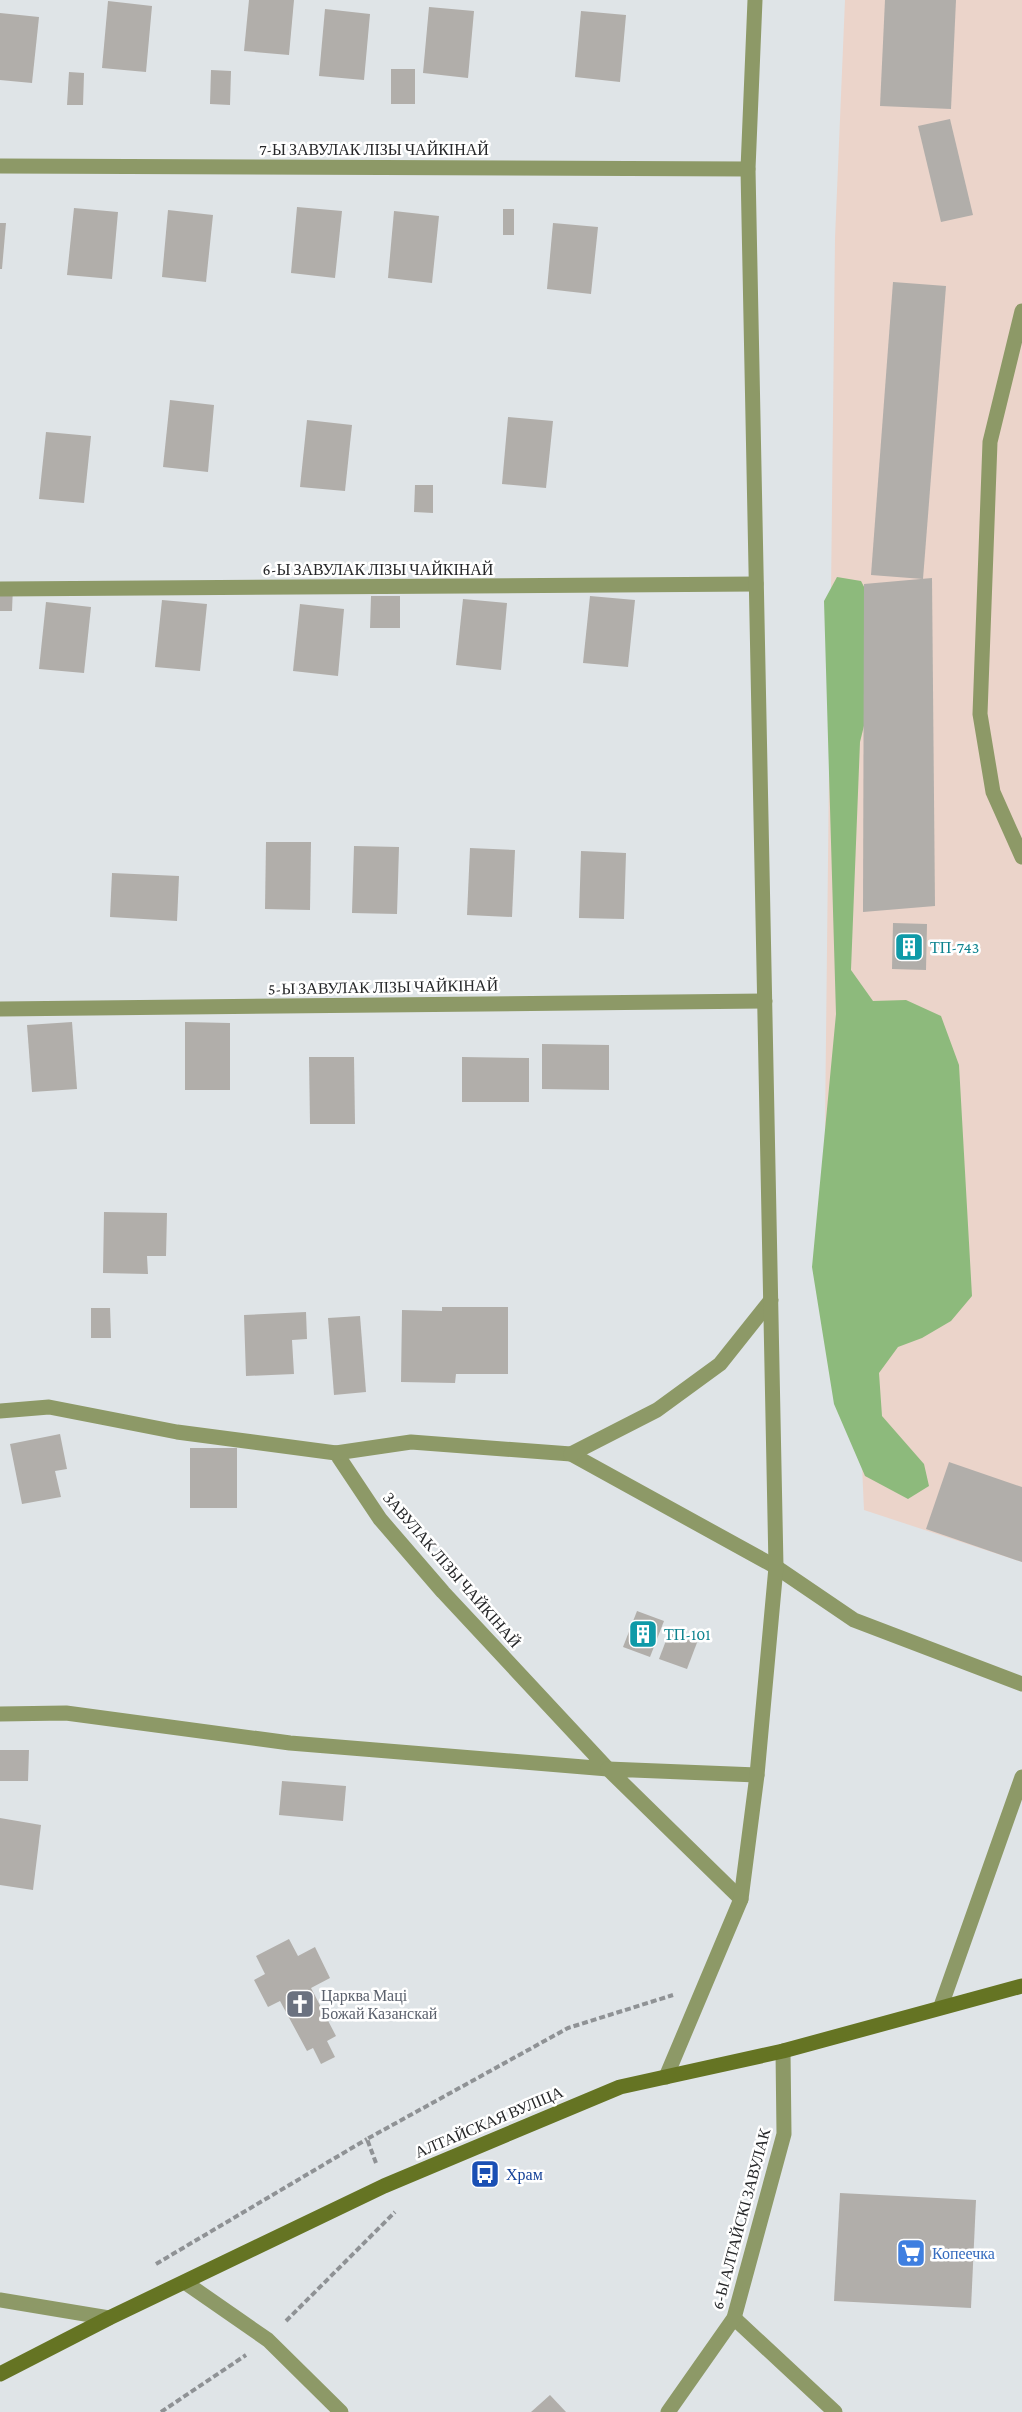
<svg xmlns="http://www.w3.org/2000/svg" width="1022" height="2412" viewBox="0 0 1022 2412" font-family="'Crimson Pro',serif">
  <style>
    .industrial { fill: #ebd4ca }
    .forest { fill: #8dba7c }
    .building { fill: #b1aeaa }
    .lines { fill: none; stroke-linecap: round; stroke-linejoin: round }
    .path { stroke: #8f9295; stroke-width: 4; stroke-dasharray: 6 3; stroke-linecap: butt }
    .lane { stroke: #8d9967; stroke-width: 15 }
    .street { stroke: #8d9967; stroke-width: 15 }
    .secondary { stroke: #657423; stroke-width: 15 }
    .labels { text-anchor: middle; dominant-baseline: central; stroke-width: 5; stroke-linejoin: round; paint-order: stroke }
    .street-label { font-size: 16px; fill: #262729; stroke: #fff }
    .culture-label { font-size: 16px; fill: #0d838f; stroke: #fff; text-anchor: start }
    .worship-label { font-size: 16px; fill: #5b616d; stroke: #fff; text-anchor: start }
    .transit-label { font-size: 16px; fill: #164399; stroke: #fff; text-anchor: start }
    .shop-label { font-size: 16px; fill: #366cbe; stroke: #fff; text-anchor: start }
  </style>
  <rect width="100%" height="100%" fill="#dfe4e7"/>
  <!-- industrial -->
  <path class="industrial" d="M845 0H1022V1562L864 1510 852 1240 824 1216 835 238Z"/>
  <!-- forest -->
  <path class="forest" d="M837 577 861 581 875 608 877 673 860 742 851 970 873 1001 906 1000 941 1016 959 1065 972 1296 951 1321 922 1338 898 1347 879 1373 882 1416 924 1464 929 1486 908 1499 865 1476 834 1404 812 1267 836 1014 824 601Z"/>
  <!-- building -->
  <g class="building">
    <path d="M249 0H294L289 55 244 51Z"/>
    <path d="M885 0H956L951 109 880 106Z"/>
    <path d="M108 1 152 6 146 72 102 68Z"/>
    <path d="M429 7 474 11 468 78 423 73Z"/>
    <path d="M325 9 370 14 364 80 319 76Z"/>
    <path d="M581 11 626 15 620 82 575 77Z"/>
    <path d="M0 13 39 17 32 83 0 80Z"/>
    <rect x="391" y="69" width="24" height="35"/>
    <path d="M211 70 231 71 230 105 210 104Z"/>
    <path d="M69 72 84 73 83 105H67Z"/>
    <path d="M950 119 973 215 941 222 918 126Z"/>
    <path d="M297 207 342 211 335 278 291 273Z"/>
    <path d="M74 208 118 212 112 279 67 275Z"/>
    <rect x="503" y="209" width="11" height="26"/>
    <path d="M168 210 213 215 206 282 162 277Z"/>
    <path d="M394 211 439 216 432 283 388 278Z"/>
    <path d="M0 223H6L2 269H0Z"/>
    <path d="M553 223 598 227 591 294 547 289Z"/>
    <path d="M893 282 946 286 923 579 871 575Z"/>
    <path d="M170 400 214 405 208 472 163 467Z"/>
    <path d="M508 417 553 421 546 488 502 484Z"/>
    <path d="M307 420 352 425 345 491 300 487Z"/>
    <path d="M46 432 91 436 84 503 39 499Z"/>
    <path d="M415 485H433V513L414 512Z"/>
    <path d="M932 578 935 906 863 912 864 584Z"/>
    <path d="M0 585 13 586 12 611H0Z"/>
    <path d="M371 596H400V628H370Z"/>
    <path d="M590 596 635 600 628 667 583 663Z"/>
    <path d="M463 599 507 603 501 670 456 665Z"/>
    <path d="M162 600 207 604 200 671 155 667Z"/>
    <path d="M46 602 91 607 84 673 39 669Z"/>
    <path d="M300 604 344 609 338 676 293 671Z"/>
    <path d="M266 842H311L310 910 265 909Z"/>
    <path d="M354 846 399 847 397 914 352 913Z"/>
    <path d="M470 848 515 850 512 917 467 915Z"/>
    <path d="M581 851 626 853 624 919 579 918Z"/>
    <path d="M112 873 179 876 177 921 110 917Z"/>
    <path d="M893 923 927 924 926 970 892 969Z"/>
    <path d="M72 1022 77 1089 32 1092 27 1025Z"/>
    <path d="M185 1022 230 1023V1090H185Z"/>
    <path d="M542 1044 609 1045V1090L542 1089Z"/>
    <path d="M309 1057H354L355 1124H310Z"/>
    <path d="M462 1057 529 1058V1102H462Z"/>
    <path d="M104 1212 167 1213 166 1256H147L148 1274 103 1273Z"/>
    <path d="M442 1307H508V1374H456L455 1383 401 1382 402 1310 442 1311Z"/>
    <path d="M91 1308H110L111 1338H91Z"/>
    <path d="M306 1312 307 1339 292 1340 294 1374 246 1376 244 1315Z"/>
    <path d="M360 1316 366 1392 334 1395 328 1318Z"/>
    <path d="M60 1434 67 1469 55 1471 61 1497 22 1504 10 1444Z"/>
    <rect x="190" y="1448" width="47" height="60"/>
    <path d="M949 1462 1022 1487V1562L926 1529Z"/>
    <path d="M637 1611 664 1621 650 1657 623 1647Z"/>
    <path d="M670 1630 698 1640 687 1669 659 1659Z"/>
    <path d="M0 1750H29L28 1781H0Z"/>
    <path d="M282 1781 346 1786 343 1821 279 1815Z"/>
    <path d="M0 1818 41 1825 33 1890 0 1885Z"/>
    <path d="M289 1939 298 1956 315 1947 330 1978 311 1988 336 2036 327 2041 335 2057 321 2064 313 2048 307 2051 280 2001 268 2007 254 1980 265 1974 256 1956Z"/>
    <path d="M840 2193 976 2200 971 2308 834 2301Z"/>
    <path d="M550 2395 566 2412H531Z"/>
  </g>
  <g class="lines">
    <!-- path -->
    <g class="path">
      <path d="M376 2163 367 2139 568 2028 673 1995"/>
      <path d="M156 2264 367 2139"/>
      <path d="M286 2321 395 2212"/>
      <path d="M161 2412 246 2355"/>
    </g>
    <!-- lane -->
    <g class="lane">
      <path d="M1022 311 990 442 980 714 993 792 1022 857"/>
      <path d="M776 1567 854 1620 1022 1684"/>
      <path d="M941 2006 1022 1777"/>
      <path d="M186 2283 268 2340 341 2412"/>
    </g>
    <!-- street -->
    <g class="street">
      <path d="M0 166 748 169"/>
      <path d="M0 589 756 584"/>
      <path d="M0 1009 765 1001"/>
      <path d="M0 1411 49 1407 177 1432 336 1453 380 1519 443 1592 608 1769 290 1743 66 1713 0 1714"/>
      <path d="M336 1453 411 1442 571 1454 776 1567"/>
      <path d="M571 1454 657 1410 720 1364 771 1300"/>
      <path d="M741 1899 608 1769 757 1775"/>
      <path d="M666 2077 741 1899 757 1775 776 1567 748 169 755 0"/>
      <path d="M0 2300 109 2318"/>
      <path d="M734 2318 835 2412"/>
      <path d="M668 2412 734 2318 784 2134 783 2051"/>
    </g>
    <!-- secondary -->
    <path class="secondary" d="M0 2374 109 2318 384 2186 620 2087 783 2051 1022 1986"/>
  </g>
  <!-- icons -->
  <defs>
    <g id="building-square" transform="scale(1.5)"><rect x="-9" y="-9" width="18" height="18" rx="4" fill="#0f9aa8" stroke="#fff"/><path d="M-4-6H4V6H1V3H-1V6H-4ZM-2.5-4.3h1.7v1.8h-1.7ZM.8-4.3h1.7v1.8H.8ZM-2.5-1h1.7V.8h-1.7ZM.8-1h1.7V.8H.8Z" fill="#fff"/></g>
    <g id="church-square" transform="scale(1.5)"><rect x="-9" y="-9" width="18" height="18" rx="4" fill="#6b7280" stroke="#fff"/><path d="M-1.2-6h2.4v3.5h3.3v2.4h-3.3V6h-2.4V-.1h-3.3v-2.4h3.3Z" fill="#fff"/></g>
    <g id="bus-square" transform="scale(1.5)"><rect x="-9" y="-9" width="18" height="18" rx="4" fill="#1a4fb4" stroke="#fff"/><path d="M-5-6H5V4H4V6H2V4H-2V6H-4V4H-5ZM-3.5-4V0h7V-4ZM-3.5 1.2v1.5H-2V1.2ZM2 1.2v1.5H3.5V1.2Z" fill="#fff"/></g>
    <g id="supermarket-square" transform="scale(1.5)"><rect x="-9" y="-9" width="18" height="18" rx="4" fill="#3f7fe0" stroke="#fff"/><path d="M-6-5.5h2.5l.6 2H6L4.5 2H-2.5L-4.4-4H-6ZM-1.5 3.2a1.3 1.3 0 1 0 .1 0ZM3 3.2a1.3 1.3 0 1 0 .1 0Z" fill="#fff"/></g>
  </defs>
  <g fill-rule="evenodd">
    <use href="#building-square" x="909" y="947"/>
    <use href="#building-square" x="643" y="1634"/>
    <use href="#church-square" x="300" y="2004"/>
    <use href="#bus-square" x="485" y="2174"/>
    <use href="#supermarket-square" x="911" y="2253"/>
  </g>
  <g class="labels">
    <!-- street labels -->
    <g class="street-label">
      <text x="374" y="149">7-Ы ЗАВУЛАК ЛІЗЫ ЧАЙКІНАЙ</text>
      <text x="378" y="569">6-Ы ЗАВУЛАК ЛІЗЫ ЧАЙКІНАЙ</text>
      <text transform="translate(383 987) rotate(-1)">5-Ы ЗАВУЛАК ЛІЗЫ ЧАЙКІНАЙ</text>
      <text transform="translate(452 1570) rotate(49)">ЗАВУЛАК ЛІЗЫ ЧАЙКІНАЙ</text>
      <text transform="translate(489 2122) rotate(-23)">АЛТАЙСКАЯ ВУЛІЦА</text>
      <text transform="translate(741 2219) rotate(-75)">6-Ы АЛТАЙСКІ ЗАВУЛАК</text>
    </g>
    <!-- culture labels -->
    <g class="culture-label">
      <text x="930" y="947">ТП-743</text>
      <text x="664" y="1634">ТП-101</text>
    </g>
    <!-- worship labels -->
    <g class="worship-label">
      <text x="321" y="1995">Царква Маці<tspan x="321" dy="18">Божай Казанскай</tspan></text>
    </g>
    <!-- transit labels -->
    <g class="transit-label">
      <text x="506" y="2174">Храм</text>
    </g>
    <!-- shop labels -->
    <g class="shop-label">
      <text x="932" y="2253">Копеечка</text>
    </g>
  </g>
</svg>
